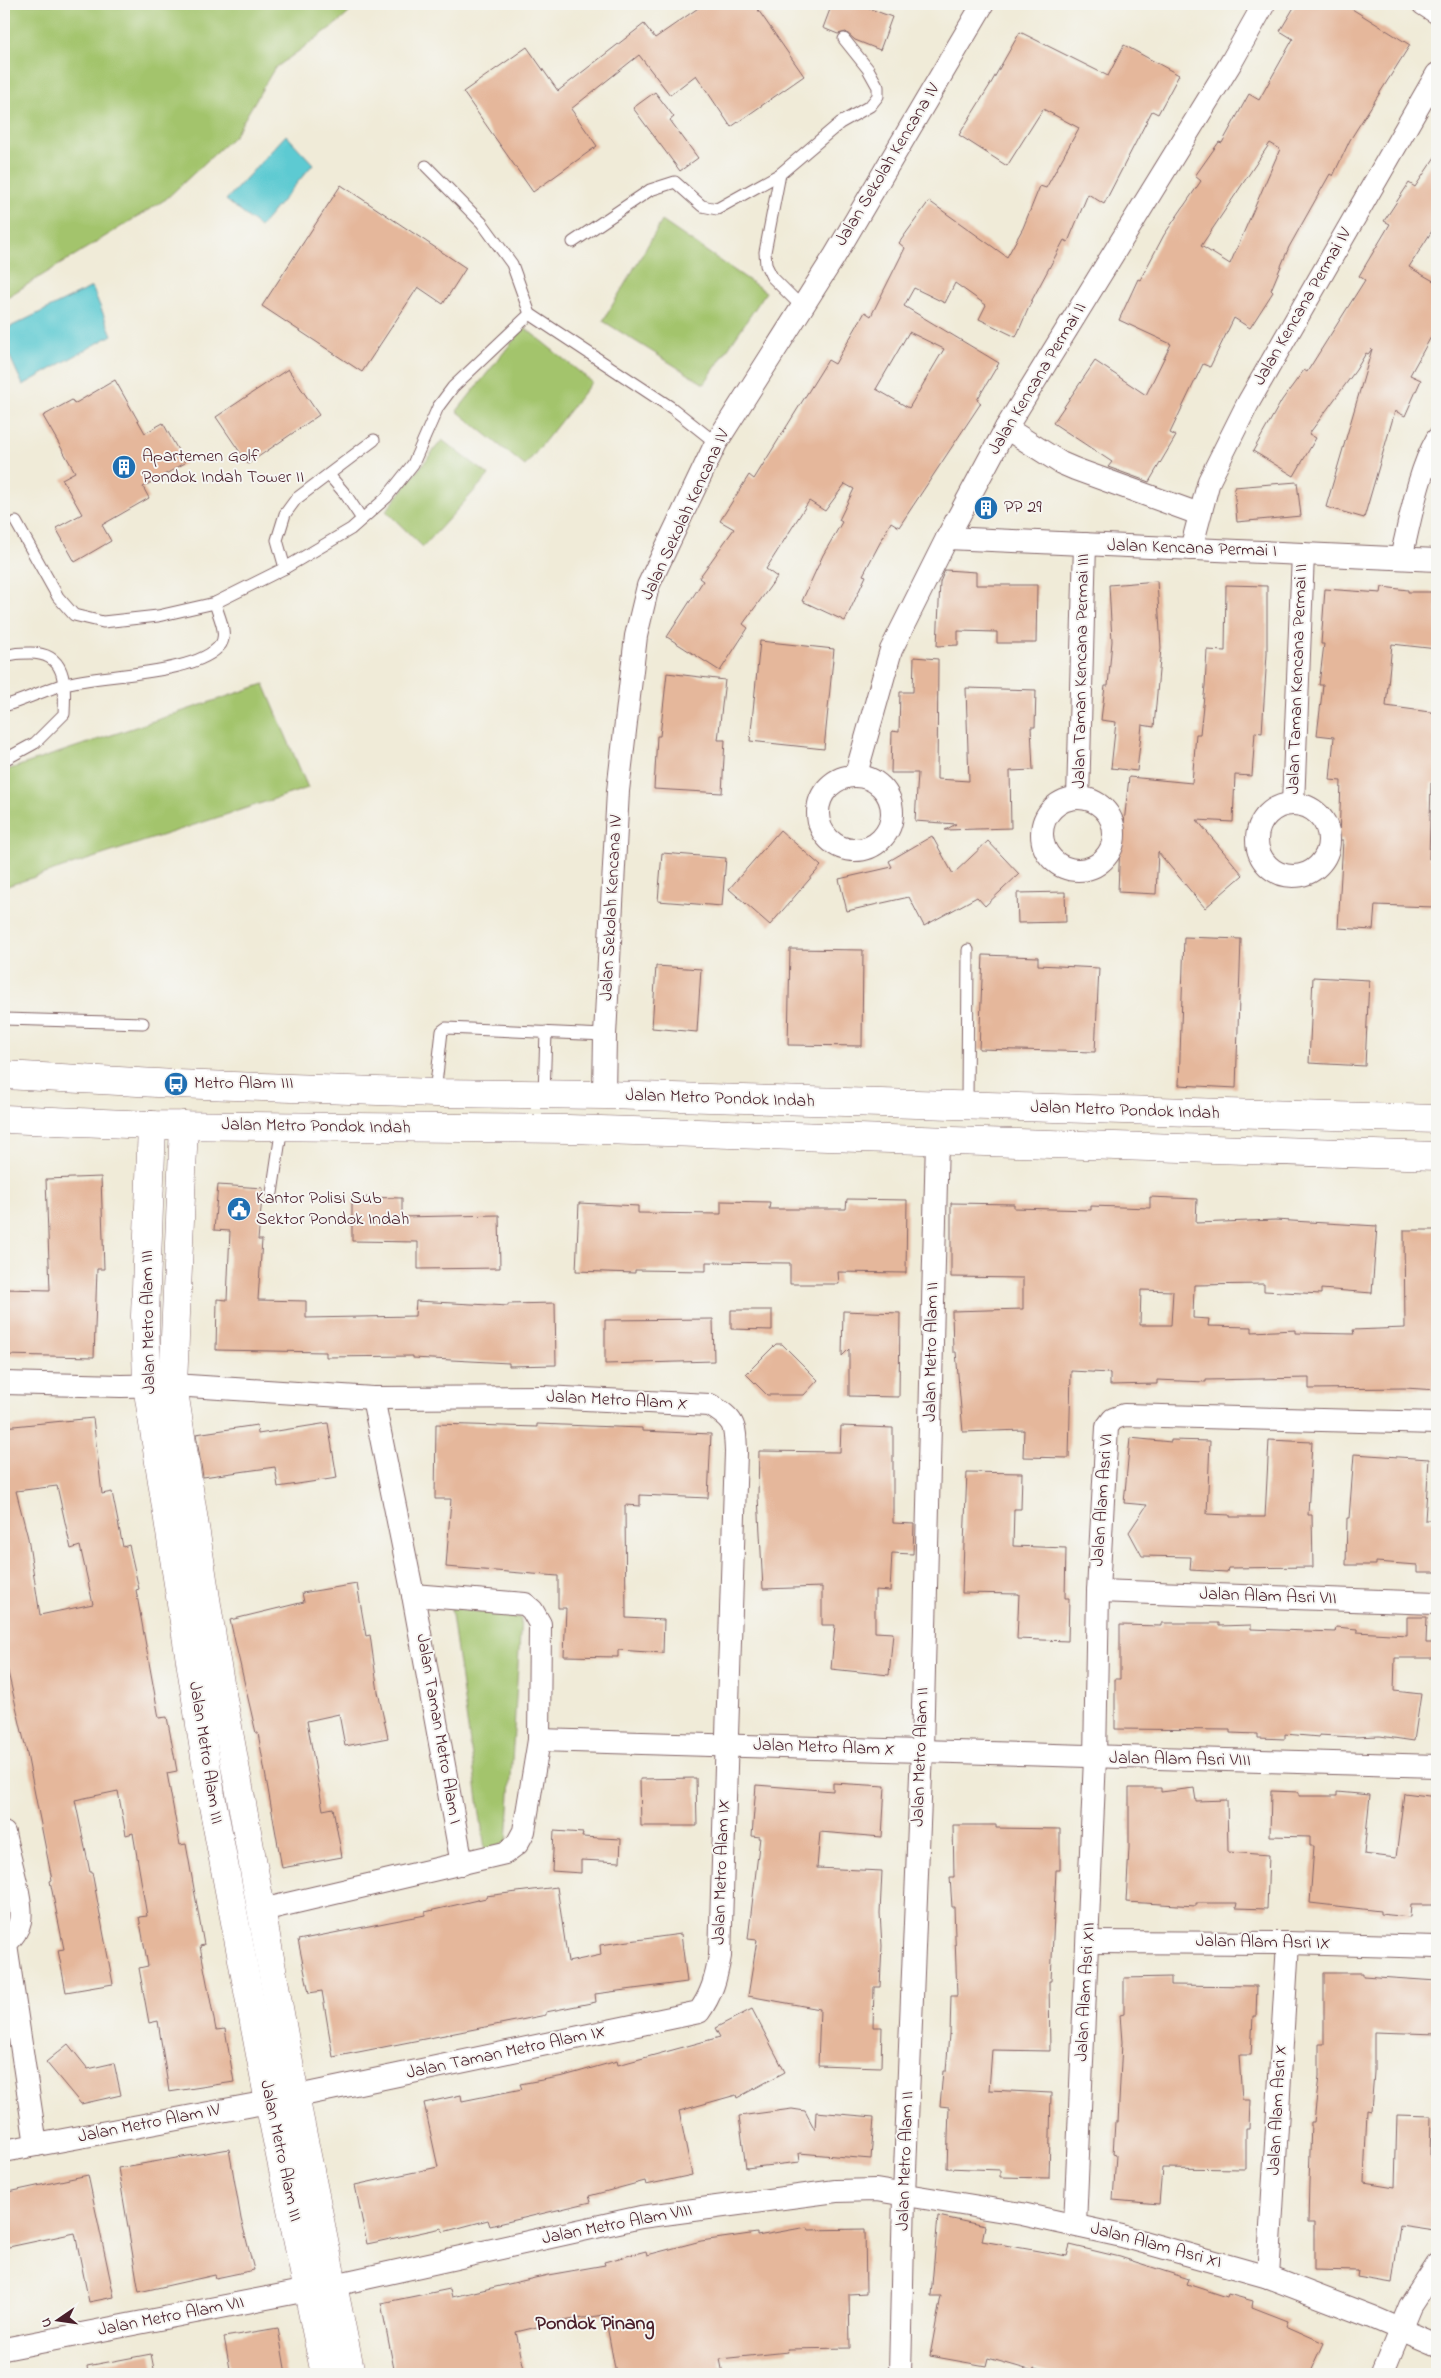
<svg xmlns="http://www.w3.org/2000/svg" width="1441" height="2378" viewBox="0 0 1441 2378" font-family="'Indie Flower',sans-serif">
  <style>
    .green { fill: #a3c46c; stroke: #76724c }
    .water { fill: #5dcad2; stroke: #54747e }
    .building { fill: #e5b79b; fill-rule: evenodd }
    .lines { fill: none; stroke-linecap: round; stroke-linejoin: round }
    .service-casing { stroke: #846668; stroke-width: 13 }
    .minor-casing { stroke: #846668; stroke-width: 24 }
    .tertiary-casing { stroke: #846668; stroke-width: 29 }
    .trunk-casing { stroke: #846668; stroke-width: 29 }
    .service { stroke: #fff; stroke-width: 11 }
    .minor { stroke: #fff; stroke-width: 22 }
    .tertiary { stroke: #fff; stroke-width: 28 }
    .trunk { stroke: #fff; stroke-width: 28 }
    .labels { text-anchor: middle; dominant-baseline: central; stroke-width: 4; stroke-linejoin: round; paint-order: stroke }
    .street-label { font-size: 18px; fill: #4a1f2b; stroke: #f6f6f2 }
    .poi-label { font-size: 18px; fill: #4a1f2b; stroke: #f6f6f2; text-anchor: start }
    .quarter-label { font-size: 20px; font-weight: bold; fill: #4a1f2b; stroke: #f6f6f2 }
  </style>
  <rect width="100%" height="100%" fill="#f6f6f2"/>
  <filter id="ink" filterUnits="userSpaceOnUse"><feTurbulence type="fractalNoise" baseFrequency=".02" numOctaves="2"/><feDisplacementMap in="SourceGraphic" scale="10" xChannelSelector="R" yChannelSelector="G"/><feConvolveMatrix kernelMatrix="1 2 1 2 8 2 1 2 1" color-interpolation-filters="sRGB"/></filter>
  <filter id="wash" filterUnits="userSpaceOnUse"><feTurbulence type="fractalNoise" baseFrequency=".0096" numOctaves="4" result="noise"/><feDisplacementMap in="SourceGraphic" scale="20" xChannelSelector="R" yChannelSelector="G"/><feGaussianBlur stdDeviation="1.12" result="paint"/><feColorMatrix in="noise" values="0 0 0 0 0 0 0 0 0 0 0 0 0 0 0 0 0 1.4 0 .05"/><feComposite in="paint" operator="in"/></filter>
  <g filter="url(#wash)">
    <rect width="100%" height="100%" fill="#f0ebd8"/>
    <!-- green -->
    <g class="green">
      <path d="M4 4H359L340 21 274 69 235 135 166 199 4 299Z"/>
      <path d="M662 221 766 292 704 384 603 321Z"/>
      <path d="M524 327 592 382 525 466 457 411Z"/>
      <path d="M442 440 489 475 423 547 386 511Z"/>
      <path d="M264 684 308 788 4 887V771Z"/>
      <path d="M451 1608 521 1618 507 1842 485 1850Z"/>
    </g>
    <!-- water -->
    <g class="water">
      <path d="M286 135 313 164 260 227 226 200Z"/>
      <path d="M92 287 112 335 23 385 4 344V330Z"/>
    </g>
    <g id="blocks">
      <!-- building -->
      <g class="building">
        <path d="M704 4H754L804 76 731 127 696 75 670 95 639 55 571 109 597 146 533 192 463 92 527 47 558 91 644 24 655 38Z"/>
        <path d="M832 4H857L892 17 880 50 855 40 846 32 838 34 823 28Z"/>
        <path d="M1296 4H1344L1410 45 1350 140 1333 176 1330 174 1289 247 1271 290 1273 292 1250 328 1234 318 1210 367 1203 364 1170 433 1176 436 1149 482 1108 467 1112 462 1053 423 1095 361 1146 395 1171 344 1119 320 1138 279 1140 280 1164 235 1201 181 1195 176 1219 142 1222 143 1249 94 1259 100 1293 39 1280 31ZM1270 143 1280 149 1230 264 1201 246Z"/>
        <path d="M1020 32 1108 76 1124 45 1179 75 1158 114 1152 111 1104 204 1088 194 1068 242 1064 240 1032 300 1016 337 979 319 986 305 955 283 945 303 914 288 904 306 999 363 977 400 981 403 899 527 891 522 863 575 866 576 845 621 802 601 823 555 842 522 839 520 854 489 845 484 825 511 809 501 766 569 777 577 743 624 748 628 720 671 667 637 703 581 699 578 734 529 720 521 749 475 754 479 828 360 835 364 865 312 871 316 905 248 899 243 929 201 1007 257 1023 228 1040 186 1046 188 1079 128 1043 109 1007 166 959 135 990 85ZM909 332 944 349 909 408 876 389Z"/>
        <path d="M655 92 674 117 670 120 698 158 680 171 633 108Z"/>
        <path d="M1437 154V223L1409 267 1437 283V326L1410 375 1421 380 1405 416 1395 411 1364 518 1326 507 1372 349 1368 354 1366 353 1356 370 1309 434 1316 438 1294 476 1253 451 1282 400 1304 370 1307 372 1365 280 1359 276 1390 224 1384 221 1409 183 1415 187Z"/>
        <path d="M341 185 466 268 443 304 418 287 362 372 262 306Z"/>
        <path d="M288 369 319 415 248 464 216 417Z"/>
        <path d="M115 380 145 433 163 423 185 463 143 487 149 498 102 525 111 541 75 562 56 528 82 514 62 479 75 472 43 416 72 400 74 404Z"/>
        <path d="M1297 482 1301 516 1237 522 1234 487Z"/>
        <path d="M945 570 976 572V585H1037L1036 643H997V632L958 631V645L937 646 940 582Z"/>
        <path d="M1157 581 1161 648 1154 727 1142 725 1137 771 1111 768 1116 722 1101 720 1105 686H1108L1112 641 1109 585Z"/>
        <path d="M1226 585 1267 586V654L1262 733 1255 732 1252 776 1235 775 1233 822 1197 820 1243 875 1205 908 1158 852 1156 894 1118 892 1120 842H1122L1129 777 1192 783 1196 734H1200L1205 686 1207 650 1225 651Z"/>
        <path d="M1382 587 1408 590V592H1437V649L1392 644 1386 706 1437 713V783H1431L1429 859H1436L1434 907 1375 905 1373 930 1338 928 1343 840H1339L1341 781 1330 780 1334 737 1317 735 1323 685H1319L1324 644H1321L1325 589 1381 593Z"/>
        <path d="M760 641 834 649 824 749 750 741Z"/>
        <path d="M914 657 938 659 937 779 969 781 966 688 1036 690 1035 727H1031L1033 770 1010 771 1011 828 945 830 956 824 915 821 918 773H891L892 731 899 732 900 692H913Z"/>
        <path d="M667 673 725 680 718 740H725L722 793 654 789 657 736H660Z"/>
        <path d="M780 830 821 866 770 925 729 889Z"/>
        <path d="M932 836 953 874 988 841 1019 874 985 906 977 897 924 926 909 897 847 911 839 879 892 867 889 861Z"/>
        <path d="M662 853 726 858 722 906 658 901Z"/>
        <path d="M1065 892 1066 922 1018 923 1017 893Z"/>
        <path d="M1184 937 1241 939 1236 1088 1179 1085Z"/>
        <path d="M790 949 863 950 862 1046 788 1045Z"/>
        <path d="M983 955 1038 957V965L1099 968 1095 1052 979 1049Z"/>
        <path d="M656 966 701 969 697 1032 652 1028Z"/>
        <path d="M1313 977 1369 980 1365 1066 1309 1063Z"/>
        <path d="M101 1177 104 1269H97L94 1357 4 1355V1289L50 1290 46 1179Z"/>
        <path d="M218 1185 263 1188 258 1240H262L258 1300 306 1301V1318L415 1316 416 1301 508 1306V1304L555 1303 556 1365 509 1366V1363L413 1358V1356L326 1357V1352L216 1350 217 1299 227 1300 230 1231 214 1230Z"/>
        <path d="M352 1197 402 1198V1217L499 1215 500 1268 418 1269V1242L352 1241Z"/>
        <path d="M1150 1197 1197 1199 1196 1223 1275 1220 1377 1226 1372 1293 1321 1289V1294L1264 1291V1284L1194 1285 1193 1318 1209 1319 1208 1326 1252 1327V1332L1296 1330V1333L1354 1334 1353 1330 1405 1328 1404 1230H1437V1390L1405 1388 1309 1389V1378L1206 1380V1382L1157 1380V1384L1110 1385V1373L1071 1371 1069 1458 1023 1457 1024 1430 963 1432 956 1352H953L952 1311 1023 1309V1278L951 1277V1203L1014 1204V1208L1091 1210V1206L1150 1208ZM1141 1290 1173 1291 1171 1325H1140Z"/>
        <path d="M847 1199 907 1200 906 1273 838 1272 839 1284H790V1263L706 1262V1271L635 1270V1273L576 1271 579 1203 638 1206V1213L721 1214V1201L770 1202 769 1209H846Z"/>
        <path d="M731 1310H772V1330L731 1329Z"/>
        <path d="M843 1311 900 1313 899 1397 849 1396V1349L842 1356Z"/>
        <path d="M713 1319 714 1361 605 1364V1320Z"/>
        <path d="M776 1344H782L818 1380 804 1395H767L746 1374Z"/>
        <path d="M93 1418 102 1494 112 1492 123 1547 129 1545 139 1589 136 1590 159 1718 167 1717 177 1771 167 1773 180 1845 186 1844 204 1945 200 1946 216 2030 225 2029 234 2082 169 2092 158 2021 149 2023 139 1968 148 1966 139 1917 147 1916 133 1833 126 1835 118 1791 75 1800 90 1872H92L113 1984 66 1992 58 1950 64 1949 50 1881 52 1880 26 1749 4 1655V1427ZM57 1486 71 1549 80 1546 93 1604 40 1615 28 1538 16 1491Z"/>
        <path d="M328 1423 337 1478 278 1487 275 1467 203 1477 196 1434 257 1425 258 1434Z"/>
        <path d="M436 1424 537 1427V1424L642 1428V1431L711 1434 708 1498 640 1495V1506L625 1505 626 1618 664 1620 663 1653 618 1650V1657L564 1656 566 1608H558V1576L446 1567 451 1499H435Z"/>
        <path d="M841 1426 893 1428V1523L914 1524 913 1554 892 1553 890 1591 875 1590V1632L893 1633 889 1675 831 1669 835 1625H822V1587L763 1589 758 1496 759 1451 840 1452Z"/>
        <path d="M1130 1438 1171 1442V1440L1210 1441 1207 1514 1230 1515V1517H1265L1269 1440 1312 1442 1308 1515H1312L1313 1567 1228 1568 1227 1572 1190 1570 1191 1557 1142 1556 1129 1532 1147 1505 1124 1503Z"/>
        <path d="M1354 1454 1429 1459 1425 1520H1437V1572H1417V1565L1376 1562V1565H1346L1347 1518H1349Z"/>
        <path d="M967 1472 1022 1473 1021 1509H1014L1013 1546 1066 1548 1065 1598H1069L1068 1641 1017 1639 1019 1594 962 1593Z"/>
        <path d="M357 1584 366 1636 370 1635 378 1692 388 1738 345 1746 339 1714 307 1721 323 1810 333 1808 342 1857 282 1868 258 1733H256L230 1620 304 1602 302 1593Z"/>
        <path d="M1407 1617H1427L1426 1643H1437V1658H1395L1394 1691 1421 1694 1414 1741 1380 1736 1352 1737 1319 1735V1737L1285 1734V1739L1258 1738V1734L1230 1733V1730L1115 1729V1679H1120V1625L1162 1626V1623H1219V1626L1251 1625V1629L1335 1632 1336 1627 1357 1629V1632L1407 1635Z"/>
        <path d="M696 1778 697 1826H641L640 1779Z"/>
        <path d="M833 1783 885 1786 882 1837 820 1832 817 1868 882 1871 880 1913 882 1946 880 1987H874L873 2027H882L881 2067 818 2065 820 2009 748 1996 757 1940 748 1939 760 1837 752 1836 756 1785 833 1791Z"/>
        <path d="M1129 1788H1161V1792L1194 1788 1196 1801 1227 1800 1228 1852 1269 1855 1267 1909 1236 1908 1237 1903H1196V1906L1126 1902 1129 1848Z"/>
        <path d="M1271 1791 1299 1792V1796H1337V1792L1370 1795 1364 1854 1396 1858 1404 1793 1437 1797V1905H1411L1410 1917 1380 1914V1911L1310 1903 1314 1846H1310V1837L1270 1836Z"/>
        <path d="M953 1825H996V1828L1060 1829V1870H1056L1051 1981H1049L1050 2051 992 2050 989 2090 1051 2093 1049 2178 1000 2177V2170L947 2168 949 2107 940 2106 943 2071H946L949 2034 950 2035 951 1996H957L954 1907H952L950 1877H954Z"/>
        <path d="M554 1831 583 1833 582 1837 621 1839 620 1862 581 1860V1873L552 1871Z"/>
        <path d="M557 1887 568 1962 601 1955 600 1945 681 1934 687 1982 595 1994 596 2002 546 2012V2015L333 2057 322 1991 309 1993 298 1940 425 1915V1912L486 1898V1896Z"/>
        <path d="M1324 1973H1363V1976L1437 1981V2034L1374 2032V2072L1371 2111 1367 2110 1364 2182 1395 2187 1397 2115 1431 2116 1430 2157H1437V2212L1434 2230 1400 2225 1392 2283 1357 2277 1358 2271 1314 2270V2223H1308L1309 2182 1311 2122H1314L1319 2076V2044H1324Z"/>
        <path d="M1171 1977V1985L1257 1986 1256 2016H1253L1251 2055H1239L1242 2100H1250L1249 2129H1246V2169L1162 2168 1159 2204 1113 2200 1116 2155 1113 2154 1115 2122H1118L1122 2042 1120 2015 1124 2014V1978Z"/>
        <path d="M752 2009 785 2072 737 2098 736 2095 679 2111 692 2175 646 2185 645 2181 589 2196 591 2202 490 2226 488 2220 443 2232 442 2228 367 2244 355 2185 438 2167 424 2103 461 2095 462 2101 522 2089 520 2084 564 2076 617 2061 618 2065 720 2037 715 2028Z"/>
        <path d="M68 2044 88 2069 114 2063 121 2095 81 2104 46 2062Z"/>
        <path d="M792 2109 805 2111 815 2130 816 2112 874 2117 871 2159 799 2153 800 2162 746 2168 739 2116Z"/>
        <path d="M229 2149 241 2219 254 2270 216 2278 215 2275 139 2292 118 2168Z"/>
        <path d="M88 2175 114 2297 89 2302 75 2233 4 2248V2193Z"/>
        <path d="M938 2216 985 2226 982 2241 1067 2256 1070 2245 1120 2257 1189 2279 1187 2284 1227 2297 1228 2294 1253 2301 1252 2307 1288 2321 1286 2326 1324 2343 1310 2374H1055L1034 2368 1033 2371 988 2358 986 2366 930 2356 941 2296H931Z"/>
        <path d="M807 2227 808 2230 865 2229 866 2293 849 2294 850 2348 787 2349 788 2352 720 2359 723 2374H616L605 2315 562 2321 516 2332 525 2374H395L381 2303 450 2289 452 2297 548 2275 605 2265 604 2262 646 2251 647 2255 701 2241 757 2233V2236Z"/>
        <path d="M278 2328 286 2374H231L224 2337Z"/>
        <path d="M151 2354 155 2374H88L87 2366Z"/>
      </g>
    </g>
  </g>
  <g filter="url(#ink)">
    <use href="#blocks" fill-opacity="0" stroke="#846668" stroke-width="1"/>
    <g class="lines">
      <!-- service casing -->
      <g class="service-casing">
        <g id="service">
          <path d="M426 166 482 223 512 264 530 314 672 408 716 443"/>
          <path d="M573 242 650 190 675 182 702 206 717 209 780 174"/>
          <path d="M802 307 772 277 766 265 765 252 780 174 840 123 870 106 878 96V87L868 69 844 39"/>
          <path d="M329 475 346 495 362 519"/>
          <path d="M16 522 58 597 74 615 103 622 158 616 215 603 285 568 351 529 386 498 413 464 438 407 453 387 530 314"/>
          <path d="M285 568 277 540 285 514 296 499 374 440"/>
          <path d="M4 657C13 653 20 653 30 653 68 653 65 686 64 714L35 743 4 760"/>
          <path d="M4 706C25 700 44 690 65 684 101 674 199 675 221 644 228 633 218 615 215 603"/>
          <path d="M4 1019 143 1023"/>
          <path d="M435 1093 442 1031 446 1028 605 1035"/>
          <path d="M544 1095 546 1032"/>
          <path d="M967 1106 968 950"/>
          <path d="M272 1193 282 1126"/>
        </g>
      </g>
      <!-- minor casing -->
      <g class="minor-casing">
        <g id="minor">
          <path d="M1423 4 1437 13"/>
          <path d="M1006 428 1061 463 1075 469 1199 514"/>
          <path d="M947 538 1437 560"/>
          <path d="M1191 549 1209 481 1248 403 1437 74"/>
          <path d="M1401 558C1411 518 1417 475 1437 439"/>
          <path d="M856 774 891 650 947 538 1006 428 1232 61 1264 4"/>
          <circle cx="855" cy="813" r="37"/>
          <path d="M1078 798 1085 544"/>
          <circle cx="1078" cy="834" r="36"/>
          <path d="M1293 804 1303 554"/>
          <circle cx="1293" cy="840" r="36"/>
          <path d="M604 1095 605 1035 618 791 636 636 648 586 716 443 834 257 983 4"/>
          <path d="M4 1383 121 1386 173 1385 373 1398 543 1397 710 1405C735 1420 735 1424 736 1452L720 1956C716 1978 712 1994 699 2012L269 2102 4 2151"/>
          <path d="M373 1398 413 1595 462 1864"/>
          <path d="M1098 1591 1437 1603"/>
          <path d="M539 1740C839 1748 1138 1759 1437 1766"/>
          <path d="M4 1833C8 1855 24 1902 20 1921 18 1931 12 1937 6 1944L36 2145"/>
          <path d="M262 1910 505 1853 517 1844 524 1831 539 1740 540 1624 532 1610 525 1604 413 1595"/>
          <path d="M1088 1942 1288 1943 1437 1947"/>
          <path d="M1075 2225 1095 1758 1098 1591 1107 1427 1113 1419 1124 1415 1437 1423"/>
          <path d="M1268 2277 1288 1943"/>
          <path d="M334 2285 641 2217 836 2191 876 2190 1022 2214 1122 2236 1268 2277 1372 2317 1437 2345"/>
          <path d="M4 2349 308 2290"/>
          <path d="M900 2374 904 2195 922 1750 937 1139"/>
          <path d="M1382 2374 1410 2306 1437 2265"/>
        </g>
      </g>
      <!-- tertiary casing -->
      <g class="tertiary-casing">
        <g id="tertiary">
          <path d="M152 1125 145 1316 147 1385 211 1795 269 2102 325 2374"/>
          <path d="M184 1125 173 1385 213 1644 295 2096 351 2374"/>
        </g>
      </g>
      <!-- trunk casing -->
      <g class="trunk-casing">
        <g id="trunk">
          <path d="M4 1075 176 1084 435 1093 604 1095 1437 1119"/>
          <path d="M4 1119 152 1125 569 1129 1437 1156"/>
        </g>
      </g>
      <!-- service -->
      <use href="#service" class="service"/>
      <!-- minor -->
      <use href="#minor" class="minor"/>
      <!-- tertiary -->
      <use href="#tertiary" class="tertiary"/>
      <!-- trunk -->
      <use href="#trunk" class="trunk"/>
    </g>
  </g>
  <!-- icons -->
  <defs>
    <g id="building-disc" transform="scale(1.25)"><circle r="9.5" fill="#1f6fb2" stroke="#f6f6f2"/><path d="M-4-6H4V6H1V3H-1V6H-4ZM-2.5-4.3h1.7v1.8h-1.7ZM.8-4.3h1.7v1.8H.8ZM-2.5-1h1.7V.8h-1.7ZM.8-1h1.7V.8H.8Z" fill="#fff"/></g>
    <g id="bus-disc" transform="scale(1.25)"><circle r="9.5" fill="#1f6fb2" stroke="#f6f6f2"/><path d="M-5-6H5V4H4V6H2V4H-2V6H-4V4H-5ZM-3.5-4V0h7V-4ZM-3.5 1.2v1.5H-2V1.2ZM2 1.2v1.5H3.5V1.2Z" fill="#fff"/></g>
    <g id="civic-disc" transform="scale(1.25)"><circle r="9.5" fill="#1f6fb2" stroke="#f6f6f2"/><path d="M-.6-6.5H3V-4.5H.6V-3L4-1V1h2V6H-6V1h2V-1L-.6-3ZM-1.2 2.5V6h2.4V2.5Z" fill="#fff"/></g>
  </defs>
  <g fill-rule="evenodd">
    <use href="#building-disc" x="124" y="467"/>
    <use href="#building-disc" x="986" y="508"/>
    <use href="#bus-disc" x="176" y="1084"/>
    <use href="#civic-disc" x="239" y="1209"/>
  </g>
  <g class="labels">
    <!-- street labels -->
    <g class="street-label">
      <text transform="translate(888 165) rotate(-59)">Jalan Sekolah Kencana IV</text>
      <text transform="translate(1303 307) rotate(-60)">Jalan Kencana Permai IV</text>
      <text transform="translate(1038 379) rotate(-59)">Jalan Kencana Permai II</text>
      <text transform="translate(686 515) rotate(-65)">Jalan Sekolah Kencana IV</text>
      <text transform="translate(1192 549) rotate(2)">Jalan Kencana Permai I</text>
      <text transform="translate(1082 671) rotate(-89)">Jalan Taman Kencana Permai III</text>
      <text transform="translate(1298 679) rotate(-88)">Jalan Taman Kencana Permai II</text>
      <text transform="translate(612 908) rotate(-87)">Jalan Sekolah Kencana IV</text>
      <text transform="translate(720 1099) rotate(2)">Jalan Metro Pondok Indah</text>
      <text transform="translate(1125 1111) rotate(2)">Jalan Metro Pondok Indah</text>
      <text transform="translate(316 1127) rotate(1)">Jalan Metro Pondok Indah</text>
      <text transform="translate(149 1322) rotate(-91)">Jalan Metro Alam III</text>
      <text transform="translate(932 1352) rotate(-89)">Jalan Metro Alam II</text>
      <text transform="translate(617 1401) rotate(3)">Jalan Metro Alam X</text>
      <text transform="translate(1103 1500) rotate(-86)">Jalan Alam Asri VI</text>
      <text transform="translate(1268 1597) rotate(2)">Jalan Alam Asri VII</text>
      <text transform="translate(438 1729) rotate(80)">Jalan Taman Metro Alam I</text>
      <text transform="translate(824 1748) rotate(2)">Jalan Metro Alam X</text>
      <text transform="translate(205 1753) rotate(81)">Jalan Metro Alam III</text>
      <text transform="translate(921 1757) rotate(-88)">Jalan Metro Alam II</text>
      <text transform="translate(1180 1760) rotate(1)">Jalan Alam Asri VIII</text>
      <text transform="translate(722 1872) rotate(-88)">Jalan Metro Alam IX</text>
      <text transform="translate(1263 1943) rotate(1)">Jalan Alam Asri IX</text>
      <text transform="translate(1086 1992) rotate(-87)">Jalan Alam Asri XII</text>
      <text transform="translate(506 2053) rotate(-12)">Jalan Taman Metro Alam IX</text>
      <text transform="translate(1278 2110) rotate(-87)">Jalan Alam Asri X</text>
      <text transform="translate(149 2124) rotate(-11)">Jalan Metro Alam IV</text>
      <text transform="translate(280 2151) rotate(78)">Jalan Metro Alam III</text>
      <text transform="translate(906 2161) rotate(-88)">Jalan Metro Alam II</text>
      <text transform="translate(617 2225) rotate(-11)">Jalan Metro Alam VIII</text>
      <text transform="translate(1156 2246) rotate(15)">Jalan Alam Asri XI</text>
      <text transform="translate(171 2317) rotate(-11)">Jalan Metro Alam VII</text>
    </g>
    <!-- poi labels -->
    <g class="poi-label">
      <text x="142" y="457">Apartemen Golf<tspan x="142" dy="21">Pondok Indah Tower II</tspan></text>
      <text x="1004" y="508">PP 29</text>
      <text x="194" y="1084">Metro Alam III</text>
      <text x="256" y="1199">Kantor Polisi Sub<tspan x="256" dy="21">Sektor Pondok Indah</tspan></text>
    </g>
    <!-- quarter labels -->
    <g class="quarter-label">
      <text x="595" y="2324">Pondok Pinang</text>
    </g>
  </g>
  <!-- margin -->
  <rect width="1441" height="2378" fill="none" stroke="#f6f6f2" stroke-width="20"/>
  <!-- north arrow -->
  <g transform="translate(58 2320) rotate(257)" stroke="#f6f6f2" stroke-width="4" paint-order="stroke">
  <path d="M0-4L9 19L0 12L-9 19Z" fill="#4a1f2b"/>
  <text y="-8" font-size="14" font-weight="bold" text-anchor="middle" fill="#4a1f2b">U</text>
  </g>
</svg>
